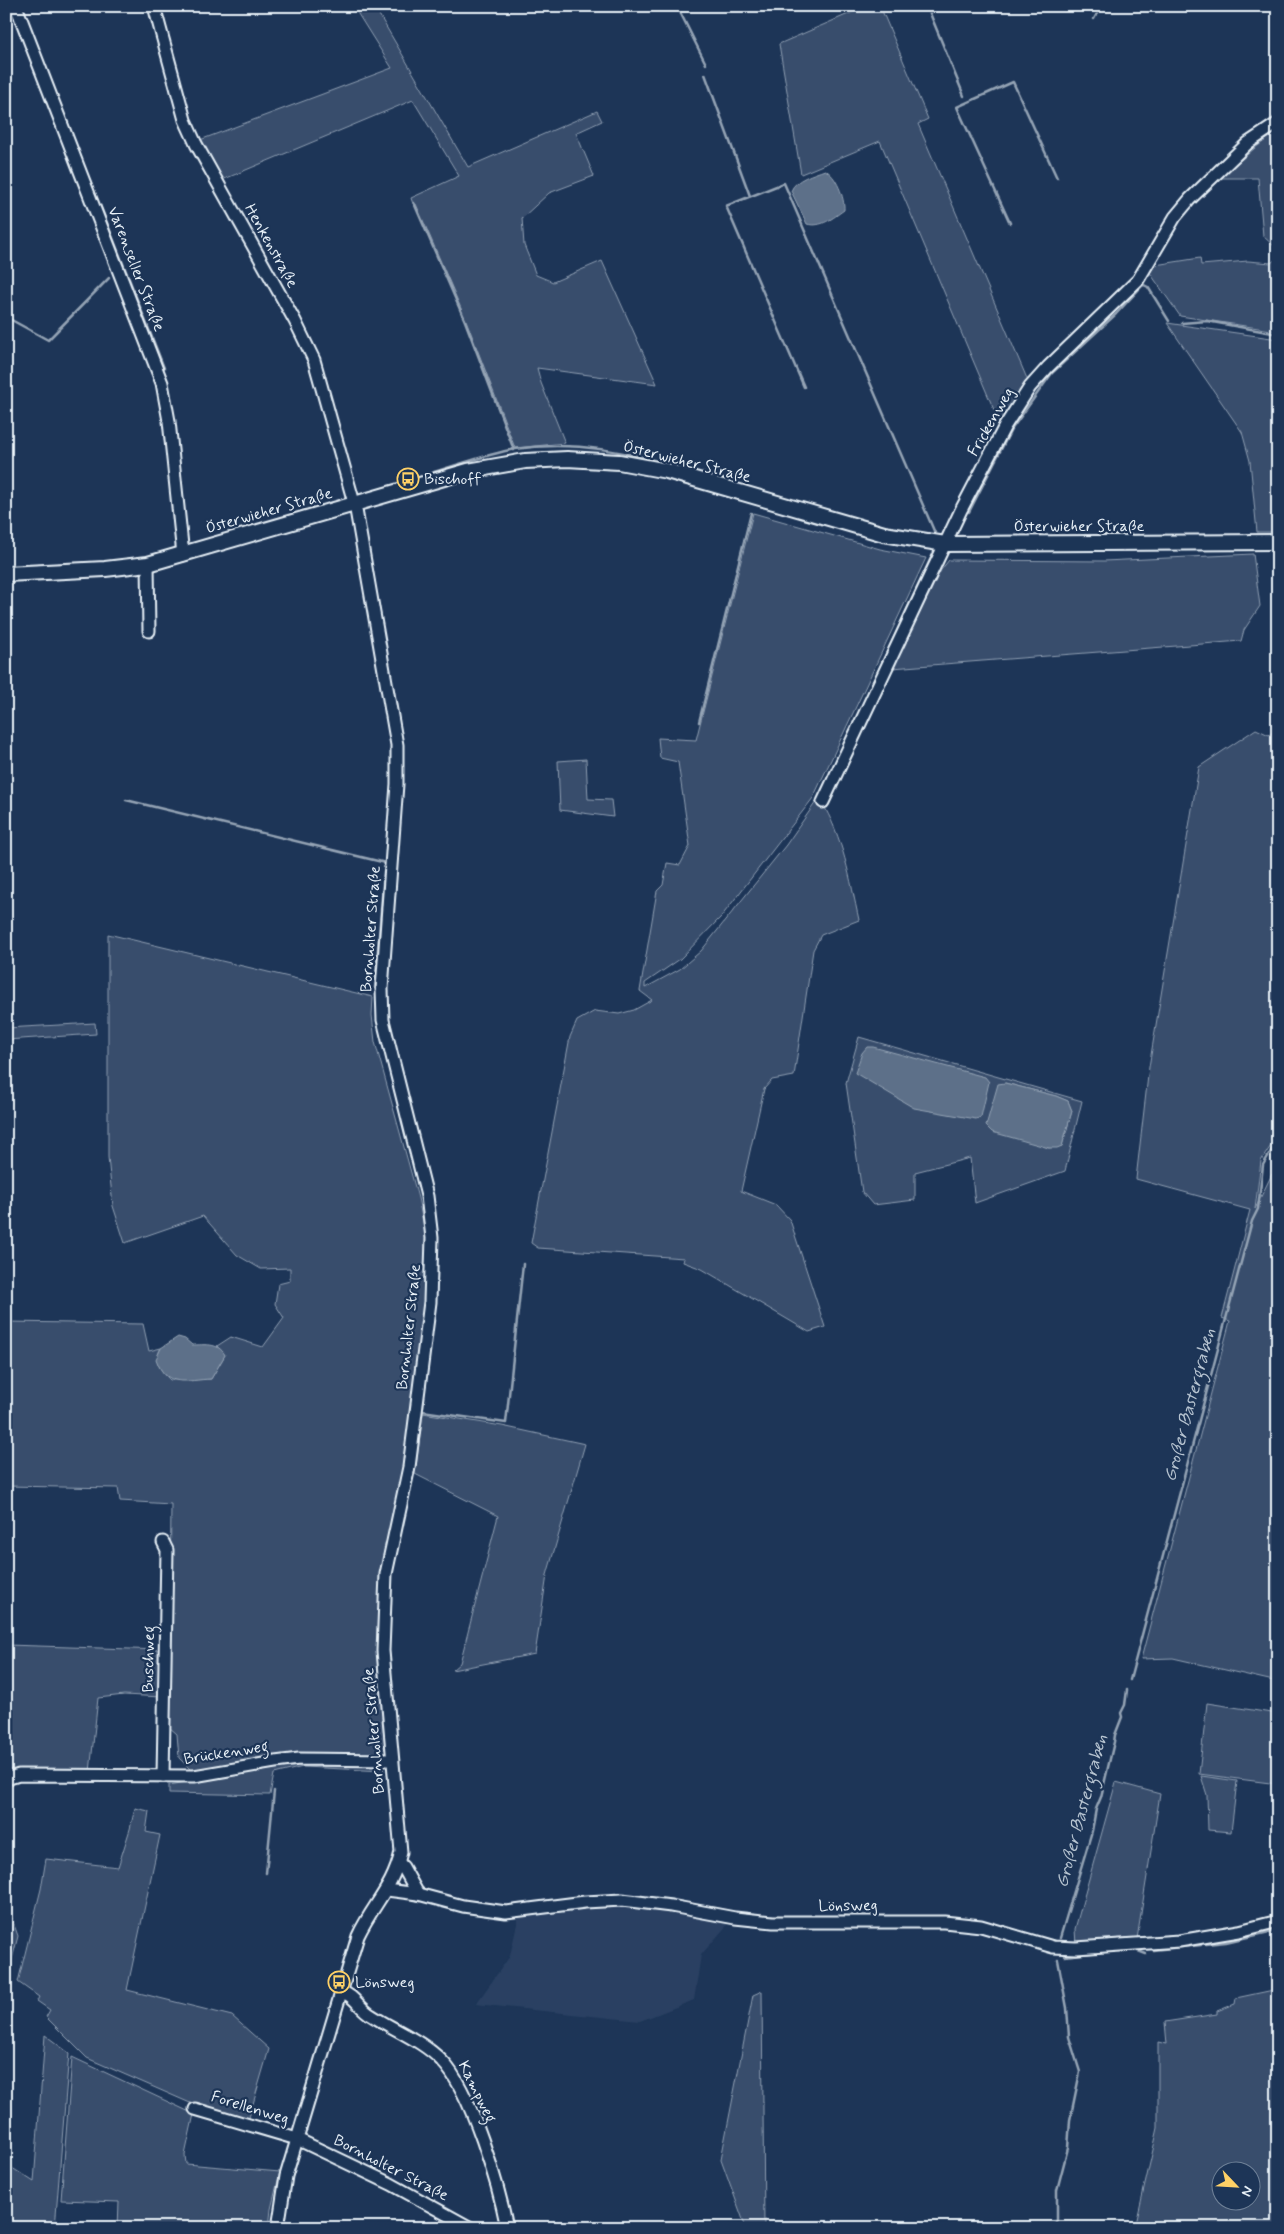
<svg xmlns="http://www.w3.org/2000/svg" width="1284" height="2234" viewBox="0 0 1284 2234" font-family="Mynerve,sans-serif">
  <style>
    .built { fill: #2a4162 }
    .green { fill: #374d6c; stroke: #909fb2; fill-rule: evenodd }
    .water { fill: #5d7089; stroke: #95a4b5 }
    .lines { fill: none; stroke-linecap: round; stroke-linejoin: round }
    .stream { stroke: #95a4b5; stroke-width: 2.5 }
    .minor-casing { stroke: #e8f1f8; stroke-width: 15 }
    .tertiary-casing { stroke: #e8f1f8; stroke-width: 18 }
    .minor { stroke: #1d3557; stroke-width: 11 }
    .tertiary { stroke: #1d3557; stroke-width: 14 }
    .labels { text-anchor: middle; dominant-baseline: central; stroke-width: 4.5; stroke-linejoin: round; paint-order: stroke }
    .street-label { font-size: 16px; fill: #e8f1f8; stroke: #1d3557 }
    .poi-label { font-size: 16px; fill: #e8f1f8; stroke: #1d3557; text-anchor: start }
    .water-label { font-size: 18px; font-style: italic; fill: #b7c4d1; stroke: #1d3557 }
  </style>
  <rect width="100%" height="100%" fill="#1d3557"/>
  <filter id="ink" filterUnits="userSpaceOnUse"><feTurbulence type="fractalNoise" baseFrequency=".02" numOctaves="2"/><feDisplacementMap in="SourceGraphic" scale="10" xChannelSelector="R" yChannelSelector="G"/><feConvolveMatrix kernelMatrix="1 2 1 2 8 2 1 2 1" color-interpolation-filters="sRGB"/></filter>
  <g filter="url(#ink)">
    <!-- built -->
    <path class="built" d="M591 1906 653 1909 729 1923 701 1955 694 2000 640 2021 476 2004 510 1956 519 1915Z"/>
    <!-- green -->
    <g class="green">
      <path d="M353 6H374L468 167 597 111 602 121 576 133 594 176 549 193 522 218 524 245 536 275 553 282 602 261 657 384 537 368 541 383 565 443 515 448 466 320 416 204H413L411 198 459 176 413 100 222 180 200 140 392 68Z"/>
      <path d="M867 6H880L928 119 918 124 1028 381 1000 424 880 141 801 174 779 44Z"/>
      <path d="M1278 131V331L1180 316 1150 273 1155 265 1200 258 1201 265 1248 261 1271 263 1277 258 1275 247 1263 236 1258 178H1220L1255 148Z"/>
      <path d="M1167 323 1278 339V532H1257L1250 461 1242 432Z"/>
      <path d="M753 513 880 549 926 558 813 798 721 917 680 959 645 983V988L680 969 701 951 786 845 818 799 930 558H935L821 801C843 837 850 879 859 920L821 935 813 950 794 1076 772 1080 764 1089 741 1191 776 1205 790 1220 825 1327 809 1332 702 1269 683 1262 684 1258 538 1248 531 1243 570 1037 577 1021 595 1011 619 1014 634 1010 652 1000 640 991 657 891 663 885 667 863 680 865 690 846 678 762 660 758 658 738 696 740Z"/>
      <path d="M1253 554 1260 606 1244 630 1241 641 892 668 941 570 949 560 1104 561Z"/>
      <path d="M1278 728V1135L1261 1161 1255 1209 1272 1174 1278 1178V1682L1173 1658 1141 1659 1230 1321 1222 1318 1250 1210 1136 1179 1149 1067 1199 767 1256 729 1269 735Z"/>
      <path d="M586 759 588 799 611 800 613 817 560 810 558 761Z"/>
      <path d="M108 934 373 997 372 1015 375 1042 418 1198 426 1237 427 1279 403 1465 380 1573 378 1652 385 1748 377 1754H298L192 1771 179 1758 177 1734 169 1727 171 1504 120 1501 118 1488 6 1486V1322L143 1324 149 1351 161 1348C153 1361 160 1370 170 1380L211 1379 225 1355 217 1346 231 1337 263 1347 284 1318 275 1304 278 1284 290 1281V1268L261 1269 237 1255 203 1216 125 1243 113 1206 108 1157Z"/>
      <path d="M95 1023 96 1034 6 1040V1028Z"/>
      <path d="M859 1037 1082 1101 1065 1171 975 1203 970 1158 915 1172V1200L873 1205 862 1192 846 1083ZM1005 1083 1056 1096 1068 1101 1072 1111 1062 1146 1048 1148 1042 1145Z"/>
      <path d="M423 1413 502 1426 585 1444 547 1575 535 1654 452 1670 460 1663 498 1516 415 1474Z"/>
      <path d="M7 1645 162 1650 161 1697 124 1695 98 1698 90 1772 39 1769 6 1774Z"/>
      <path d="M1207 1703 1278 1714V1784L1199 1774Z"/>
      <path d="M303 1763 381 1766 384 1771 303 1767 274 1774 270 1795 169 1793V1785Z"/>
      <path d="M1201 1776 1237 1781 1231 1832 1208 1830 1207 1795Z"/>
      <path d="M1116 1782 1160 1794 1137 1939 1076 1945 1075 1929Z"/>
      <path d="M135 1808 149 1811 146 1832 160 1835 127 1990 232 2016 269 2049 248 2121 197 2106 87 2058 46 2017 50 2010 37 2001 39 1997 18 1982 41 1889 46 1859 118 1867 130 1829Z"/>
      <path d="M6 1902 18 1936 6 1983Z"/>
      <path d="M1278 1989V2228H1135L1158 2128V2042L1167 2044 1165 2022 1217 2014V2011L1235 2004 1236 1998ZM1222 2172H1252V2202H1222Z"/>
      <path d="M762 1991 764 2228H746L721 2159 753 1995Z"/>
      <path d="M45 2035 69 2053 55 2228H6V2164L34 2182Z"/>
      <path d="M72 2057 194 2114 185 2155 186 2164 280 2172 271 2209 269 2228H118L119 2202 61 2200Z"/>
    </g>
    <!-- water -->
    <g class="water">
      <path d="M825 170C836 175 845 198 844 210 833 218 821 228 807 224L791 191C795 179 814 174 825 170Z"/>
      <path d="M867 1047H873L985 1077 989 1082 981 1117 976 1119 914 1108 855 1073 862 1053Z"/>
      <path d="M1005 1083 1056 1096 1068 1101 1072 1111 1062 1146 1057 1148H1049L992 1132 986 1126 998 1084Z"/>
      <path d="M178 1337 185 1339 192 1345C205 1345 218 1342 225 1355L211 1379C187 1380 166 1389 156 1359L161 1348Z"/>
    </g>
    <g class="lines">
      <!-- stream -->
      <g class="stream">
        <path d="M677 6 706 64"/>
        <path d="M927 6 964 96"/>
        <path d="M1094 19 1101 6"/>
        <path d="M705 74 750 196"/>
        <path d="M1241 157 1262 140"/>
        <path d="M414 203 465 321 514 450"/>
        <path d="M100 205 164 368"/>
        <path d="M1010 223 957 107 1013 82 1057 178"/>
        <path d="M6 317 48 340 109 278"/>
        <path d="M1182 323 1207 321 1278 334"/>
        <path d="M804 387 726 206 784 183 935 533"/>
        <path d="M434 472C461 464 488 454 515 449 575 440 631 452 688 470"/>
        <path d="M969 512 1011 430 1052 373 1116 314 1142 286 1144 285 1148 287 1169 321"/>
        <path d="M699 722 751 513"/>
        <path d="M126 800 386 863"/>
        <path d="M375 988 384 871"/>
        <path d="M422 1411 506 1423 523 1264"/>
        <path d="M1130 1680 1252 1221 1258 1209 1263 1165 1278 1139"/>
        <path d="M266 1873 274 1791"/>
        <path d="M1060 1938 1092 1831 1096 1809 1101 1797 1114 1742 1115 1735 1122 1717 1121 1713 1125 1705 1127 1690"/>
        <path d="M1206 1944 1226 1942 1278 1930"/>
        <path d="M1133 1949 1146 1954"/>
        <path d="M1153 1950 1201 1945"/>
        <path d="M1065 1956 1108 1951"/>
        <path d="M1054 2228 1057 2220V2190L1068 2148 1070 2120 1080 2072 1069 2037 1067 2008 1058 1960"/>
      </g>
      <!-- minor casing -->
      <g class="minor-casing">
        <g id="minor">
          <path d="M16 6 162 383 169 421 183 555"/>
          <path d="M154 6 185 120 196 144 295 321 314 360 356 510 397 745V784L382 989 383 1020 427 1196 432 1238 430 1302 409 1467 386 1574 383 1651 401 1852C393 1888 373 1904 358 1936L286 2176 278 2228"/>
          <path d="M148 564 149 631"/>
          <path d="M823 802 961 510 1005 426 1030 387 1048 367 1138 280 1175 217 1190 199 1248 143 1278 123"/>
          <path d="M163 1776 167 1550 163 1542"/>
          <path d="M6 1779 19 1775 194 1776 275 1762 299 1759 392 1760"/>
          <path d="M399 1863 403 1867 418 1894"/>
          <path d="M387 1890 418 1894 463 1906 506 1912 585 1902 622 1900 671 1906 735 1918 773 1922H944L981 1926 1053 1947 1076 1948 1179 1941 1239 1931 1278 1921"/>
          <path d="M342 1992C354 1995 360 2009 371 2015 394 2030 423 2041 442 2061 471 2090 499 2187 507 2228"/>
          <path d="M195 2109 297 2139 391 2184 471 2228"/>
        </g>
      </g>
      <!-- tertiary casing -->
      <g class="tertiary-casing">
        <path id="tertiary" d="M6 574 105 569 148 564 468 471 525 461 567 459 619 462 667 471 884 534 945 544 1278 542"/>
      </g>
      <!-- minor -->
      <use href="#minor" class="minor"/>
      <!-- tertiary -->
      <use href="#tertiary" class="tertiary"/>
    </g>
  </g>
  <!-- icons -->
  <defs>
    <g id="bus-ring" transform="scale(1.125)"><circle r="9.5" fill="#1d3557" stroke="#ffd166" stroke-width="1.5"/><path d="M-5-6H5V4H4V6H2V4H-2V6H-4V4H-5ZM-3.5-4V0h7V-4ZM-3.5 1.2v1.5H-2V1.2ZM2 1.2v1.5H3.5V1.2Z" fill="#ffd166"/></g>
  </defs>
  <g fill-rule="evenodd">
    <use href="#bus-ring" x="408" y="479"/>
    <use href="#bus-ring" x="339" y="1982"/>
  </g>
  <g class="labels">
    <!-- street labels -->
    <g class="street-label">
      <text transform="translate(271 246) rotate(61)">Henkenstraße</text>
      <text transform="translate(136 269) rotate(69)">Varenseller Straße</text>
      <text transform="translate(991 422) rotate(-60)">Frickenweg</text>
      <text transform="translate(687 462) rotate(14)">Österwieher Straße</text>
      <text transform="translate(269 511) rotate(-16)">Österwieher Straße</text>
      <text x="1079" y="526">Österwieher Straße</text>
      <text transform="translate(371 929) rotate(-86)">Bornholter Straße</text>
      <text transform="translate(409 1327) rotate(-84)">Bornholter Straße</text>
      <text transform="translate(149 1659) rotate(-89)">Buschweg</text>
      <text transform="translate(374 1731) rotate(-95)">Bornholter Straße</text>
      <text transform="translate(226 1753) rotate(-9)">Brückenweg</text>
      <text transform="translate(848 1906) rotate(-1)">Lönsweg</text>
      <text transform="translate(477 2092) rotate(64)">Kampweg</text>
      <text transform="translate(250 2108) rotate(17)">Forellenweg</text>
      <text transform="translate(391 2168) rotate(27)">Bornholter Straße</text>
    </g>
    <!-- poi labels -->
    <g class="poi-label">
      <text x="424" y="479">Bischoff</text>
      <text x="355" y="1982">Lönsweg</text>
    </g>
    <!-- water labels -->
    <g class="water-label">
      <text transform="translate(1190 1405) rotate(-75)">Großer Bastergraben</text>
      <text transform="translate(1082 1811) rotate(-75)">Großer Bastergraben</text>
    </g>
  </g>
  <!-- margin -->
  <rect width="1284" height="2234" fill="none" stroke="#1d3557" stroke-width="25"/>
  <rect x="12" y="12" width="1259" height="2209" fill="none" stroke="#e8f1f8" stroke-width="2" filter="url(#ink)"/>
  <!-- north arrow -->
  <g transform="translate(1236 2186) rotate(115)"><circle r="24" fill="#1d3557" stroke="#6e8097"/>
  <path d="M0-4L9 19L0 12L-9 19Z" fill="#ffd166"/>
  <text y="-8" font-size="14" font-weight="bold" text-anchor="middle" fill="#e8f1f8">N</text>
  </g>
</svg>
